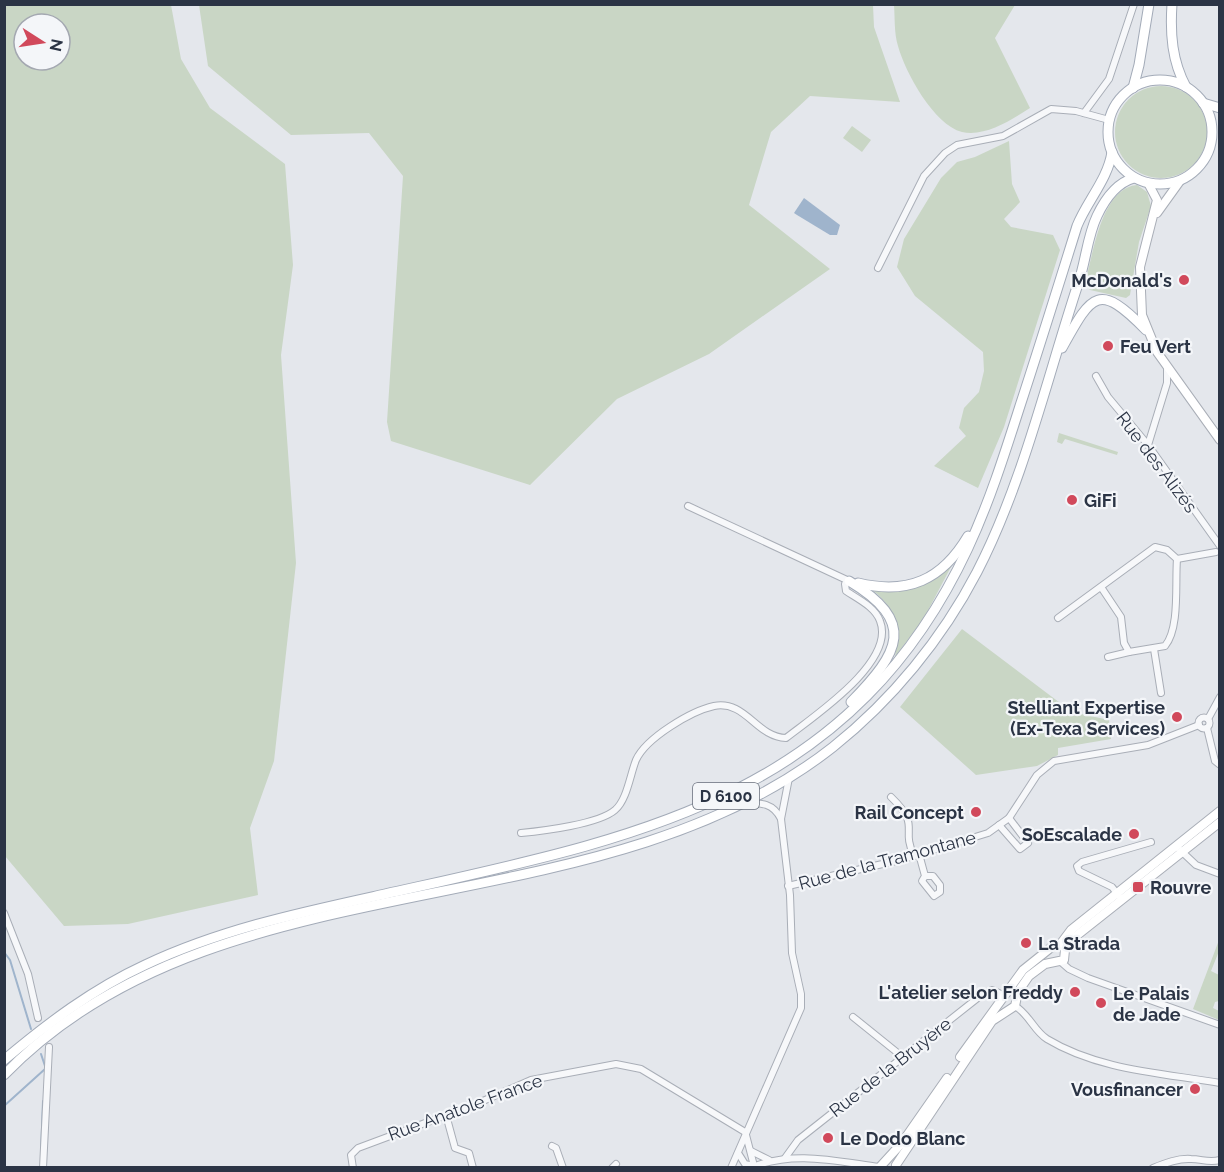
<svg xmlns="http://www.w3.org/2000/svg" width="1224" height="1172" viewBox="0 0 1224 1172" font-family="Raleway,sans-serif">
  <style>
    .green { fill: #c9d6c5; fill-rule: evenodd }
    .water { fill: #9fb4cc }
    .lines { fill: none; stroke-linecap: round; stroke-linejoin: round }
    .stream { stroke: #9fb4cc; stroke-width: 2 }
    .minor-casing { stroke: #a9aeb7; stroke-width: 8 }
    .secondary-casing { stroke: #a9aeb7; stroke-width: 10 }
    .primary-casing { stroke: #a3abb8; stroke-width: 11 }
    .minor { stroke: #f7f8fa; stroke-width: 6 }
    .secondary { stroke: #fff; stroke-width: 8 }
    .primary { stroke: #fff; stroke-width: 9 }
    .poi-dot { fill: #d1495b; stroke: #f4f6f9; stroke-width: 2 }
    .labels { text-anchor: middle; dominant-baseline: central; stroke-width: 4.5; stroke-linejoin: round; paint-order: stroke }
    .shield { fill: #f4f6f9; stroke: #676e7b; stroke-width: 1.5 }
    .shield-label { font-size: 16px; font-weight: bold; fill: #2b3445 }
    .poi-label { font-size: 18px; font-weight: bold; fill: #2b3445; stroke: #f4f6f9; text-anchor: end }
    .street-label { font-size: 18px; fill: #2b3445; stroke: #f4f6f9 }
  </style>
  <rect width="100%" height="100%" fill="#e4e7ec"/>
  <!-- green -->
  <g class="green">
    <path d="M4 5H171L181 59 210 108 285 164 293 265 281 355 296 563 274 761 250 828 258 895 128 924 64 926 5 856ZM24 24H60V60H24Z"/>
    <path d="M199 5H873L874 27 900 102 810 96 771 132 749 205 830 269 709 354 617 399 530 485 391 441 387 422 403 176 369 133 291 135 208 66Z"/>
    <path d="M894 5H1015L995 38 1030 108C1011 120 986 137 962 132 934 125 905 72 898 46 894 33 895 18 894 5Z"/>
    <circle cx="1161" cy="132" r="46"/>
    <path d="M852 126 871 140 862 152 843 138Z"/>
    <path d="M1009 141 1012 184 1020 202 1004 219 1011 227 1053 235 1060 250 1004 427 978 488 934 466 966 436 959 428 964 408 979 392 984 371 983 352 915 296 897 267 904 239 941 178 957 162 975 157Z"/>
    <path d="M1137 185 1147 192 1151 206 1139 242 1130 295 1126 298 1090 290 1085 283C1093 255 1101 188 1137 185Z"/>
    <path d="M1059 433 1118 452 1117 455 1065 439 1062 444 1057 442Z"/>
    <path d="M953 563 924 618 895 657C900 631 896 607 872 590L905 589Z"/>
    <path d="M962 629 1072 712 1109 720 1111 739 1058 748V755L1037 766 976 775 900 707Z"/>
    <path d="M1219 940V951L1211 971 1219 975V1001L1215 1002 1213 1008 1219 1011V1020L1193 1009Z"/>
  </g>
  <!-- water -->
  <path class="water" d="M804 198 840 225 837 235H830L797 215 794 213Z"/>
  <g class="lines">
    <!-- stream -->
    <g class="stream">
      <path d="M4 952 10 960 31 1029"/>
      <path d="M41 1054 45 1066"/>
      <path d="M4 1106 45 1069"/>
      <path d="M41 1153 43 1101"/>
    </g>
    <!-- minor casing -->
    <g class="minor-casing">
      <g id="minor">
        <path d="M1084 113 1109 79 1134 4"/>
        <path d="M878 268 924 176 945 153 957 145 1003 136 1051 109 1076 111 1109 120"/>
        <path d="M1096 376 1108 397 1148 445 1220 546"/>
        <path d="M1148 445 1167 383V367"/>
        <path d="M1101 587 1121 617 1124 643 1129 652 1165 646C1180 628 1175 584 1177 559"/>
        <path d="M1058 618 1155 547 1167 550 1177 559 1216 552"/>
        <path d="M1154 649 1161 693"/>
        <path d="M1108 657 1129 652"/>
        <circle cx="1204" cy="723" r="5.5"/>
        <path d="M1208 719 1220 697"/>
        <path d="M1207 728 1215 761 1220 765"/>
        <path d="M891 797C922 827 900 827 914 856"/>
        <path d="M745 803C762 803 773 803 781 819"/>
        <path d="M999 825 1020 849 1028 843 1009 818"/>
        <path d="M521 833C543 831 599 824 615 810 627 800 630 775 636 760 646 738 691 711 714 706 746 700 756 737 786 738 814 716 896 662 880 621 875 607 858 599 846 591L845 584 849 581 688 506"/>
        <path d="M1179 849 1196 865 1220 874"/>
        <path d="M919 854 925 876 922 881 934 896 940 892V885L933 876H925"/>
        <path d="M788 886 904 859 988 833 1009 818 1037 775 1054 761 1148 745 1199 725"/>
        <path d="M1119 896 1112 887 1079 871 1077 866 1082 862 1151 842"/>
        <path d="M4 913 28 974 38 1018"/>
        <path d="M1061 962 1069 969 1088 978 1220 1025"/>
        <path d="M1015 1006C1029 1014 1034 1031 1047 1039 1098 1070 1162 1073 1220 1083"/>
        <path d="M853 1017 904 1058"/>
        <path d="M446 1115 455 1148 469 1153 473 1168"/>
        <path d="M746 1135 754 1166"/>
        <path d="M552 1146 556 1148 563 1168"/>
        <path d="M751 1151 769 1160"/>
        <path d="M738 1153 745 1164 753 1166"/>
        <path d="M785 1158 798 1140 984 993 992 990 1003 995"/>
        <path d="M43 1168 49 1047"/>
        <path d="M353 1168 351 1155 358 1148 476 1104 531 1080 616 1064 641 1069 745 1132"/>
        <path d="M612 1168 616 1164"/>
        <path d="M731 1168 801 1008V994L792 953 790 895 781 819 789 778"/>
        <path d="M750 1168C793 1150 835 1161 879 1167"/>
        <path d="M1153 1168C1165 1163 1178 1158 1191 1159 1202 1159 1208 1163 1220 1160"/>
      </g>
    </g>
    <!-- secondary casing -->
    <g class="secondary-casing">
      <g id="secondary">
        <path d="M1148 183 1157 200 1140 267 1142 315 1157 352 1220 440"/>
        <path d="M1157 213 1180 181"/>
        <path d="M1059 946 1071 930 1220 811"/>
        <path d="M960 1057 1023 970 1053 946H1059"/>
        <path d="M896 1165 992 1021 1015 1006 1018 992 1029 976 1045 964 1064 960 1065 950 1076 936 1220 822"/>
        <path d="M879 1168 901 1144 947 1078"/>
      </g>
    </g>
    <!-- primary casing -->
    <g class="primary-casing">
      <g id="primary">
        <path d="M1172 4C1170 34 1172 61 1186 87"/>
        <circle cx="1160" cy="132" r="52"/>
        <path d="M1133 88 1139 65 1149 4"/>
        <path d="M1203 103 1220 108"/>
        <path d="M1062 348C1092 294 1098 281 1146 330"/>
        <path d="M849 581C917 622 900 652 851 702"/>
        <path d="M858 583C908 595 942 580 968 536"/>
        <path d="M4 1060C48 1023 93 989 145 965 221 929 303 912 385 894 631 839 850 801 968 548 989 503 1004 456 1019 409 1039 348 1058 287 1077 226 1087 201 1108 179 1112 152"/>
        <path d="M4 1075C219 852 594 935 833 747 892 700 942 639 977 572 1023 483 1047 378 1078 284 1086 261 1087 237 1097 216 1105 199 1116 183 1134 178"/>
      </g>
    </g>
    <!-- minor -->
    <use href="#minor" class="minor"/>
    <!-- secondary -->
    <use href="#secondary" class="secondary"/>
    <!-- primary -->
    <use href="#primary" class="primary"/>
  </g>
  <!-- markers -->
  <g class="poi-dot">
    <circle cx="1184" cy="280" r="6"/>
    <circle cx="1108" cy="346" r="6"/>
    <circle cx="1072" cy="500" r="6"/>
    <circle cx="1177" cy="717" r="6"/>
    <circle cx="976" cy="812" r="6"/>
    <circle cx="1134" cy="834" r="6"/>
    <rect x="1132" y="881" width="12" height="12" rx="3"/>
    <circle cx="1026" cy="943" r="6"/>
    <circle cx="1075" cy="992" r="6"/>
    <circle cx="1101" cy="1003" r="6"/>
    <circle cx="1195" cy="1089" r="6"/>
    <circle cx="828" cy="1138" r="6"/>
  </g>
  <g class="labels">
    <!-- shield labels -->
    <rect class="shield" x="693" y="783" width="66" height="26" rx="4.5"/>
    <g class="shield-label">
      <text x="726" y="796">D 6100</text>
    </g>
    <!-- poi labels -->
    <g class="poi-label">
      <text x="1172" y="280">McDonald's</text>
      <text x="1120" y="346" text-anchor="start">Feu Vert</text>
      <text x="1084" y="500" text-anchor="start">GiFi</text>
      <text x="1165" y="707">Stelliant Expertise<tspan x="1165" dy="21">(Ex-Texa Services)</tspan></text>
      <text x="964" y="812">Rail Concept</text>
      <text x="1122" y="834">SoEscalade</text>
      <text x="1150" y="887" text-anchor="start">Rouvre</text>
      <text x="1038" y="943" text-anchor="start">La Strada</text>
      <text x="1063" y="992">L'atelier selon Freddy</text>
      <text x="1113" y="993" text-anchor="start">Le Palais<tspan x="1113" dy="21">de Jade</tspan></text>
      <text x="1183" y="1089">Vousfinancer</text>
      <text x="840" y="1138" text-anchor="start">Le Dodo Blanc</text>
    </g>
    <!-- street labels -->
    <g class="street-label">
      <text transform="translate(1157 462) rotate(53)">Rue des Alizés</text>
      <text transform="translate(887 860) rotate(-15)">Rue de la Tramontane</text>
      <text transform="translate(890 1067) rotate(-38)">Rue de la Bruyère</text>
      <text transform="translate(465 1107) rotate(-20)">Rue Anatole France</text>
    </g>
  </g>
  <!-- border -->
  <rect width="1224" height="1172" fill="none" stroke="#2b3445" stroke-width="12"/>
  <!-- north arrow -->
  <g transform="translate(42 42) rotate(102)"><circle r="28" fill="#f4f6f9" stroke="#a4a8b1" stroke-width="1.5"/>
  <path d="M0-4.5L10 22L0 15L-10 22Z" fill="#d1495b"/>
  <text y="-9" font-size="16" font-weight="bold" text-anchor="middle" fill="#2b3445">N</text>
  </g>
</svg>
